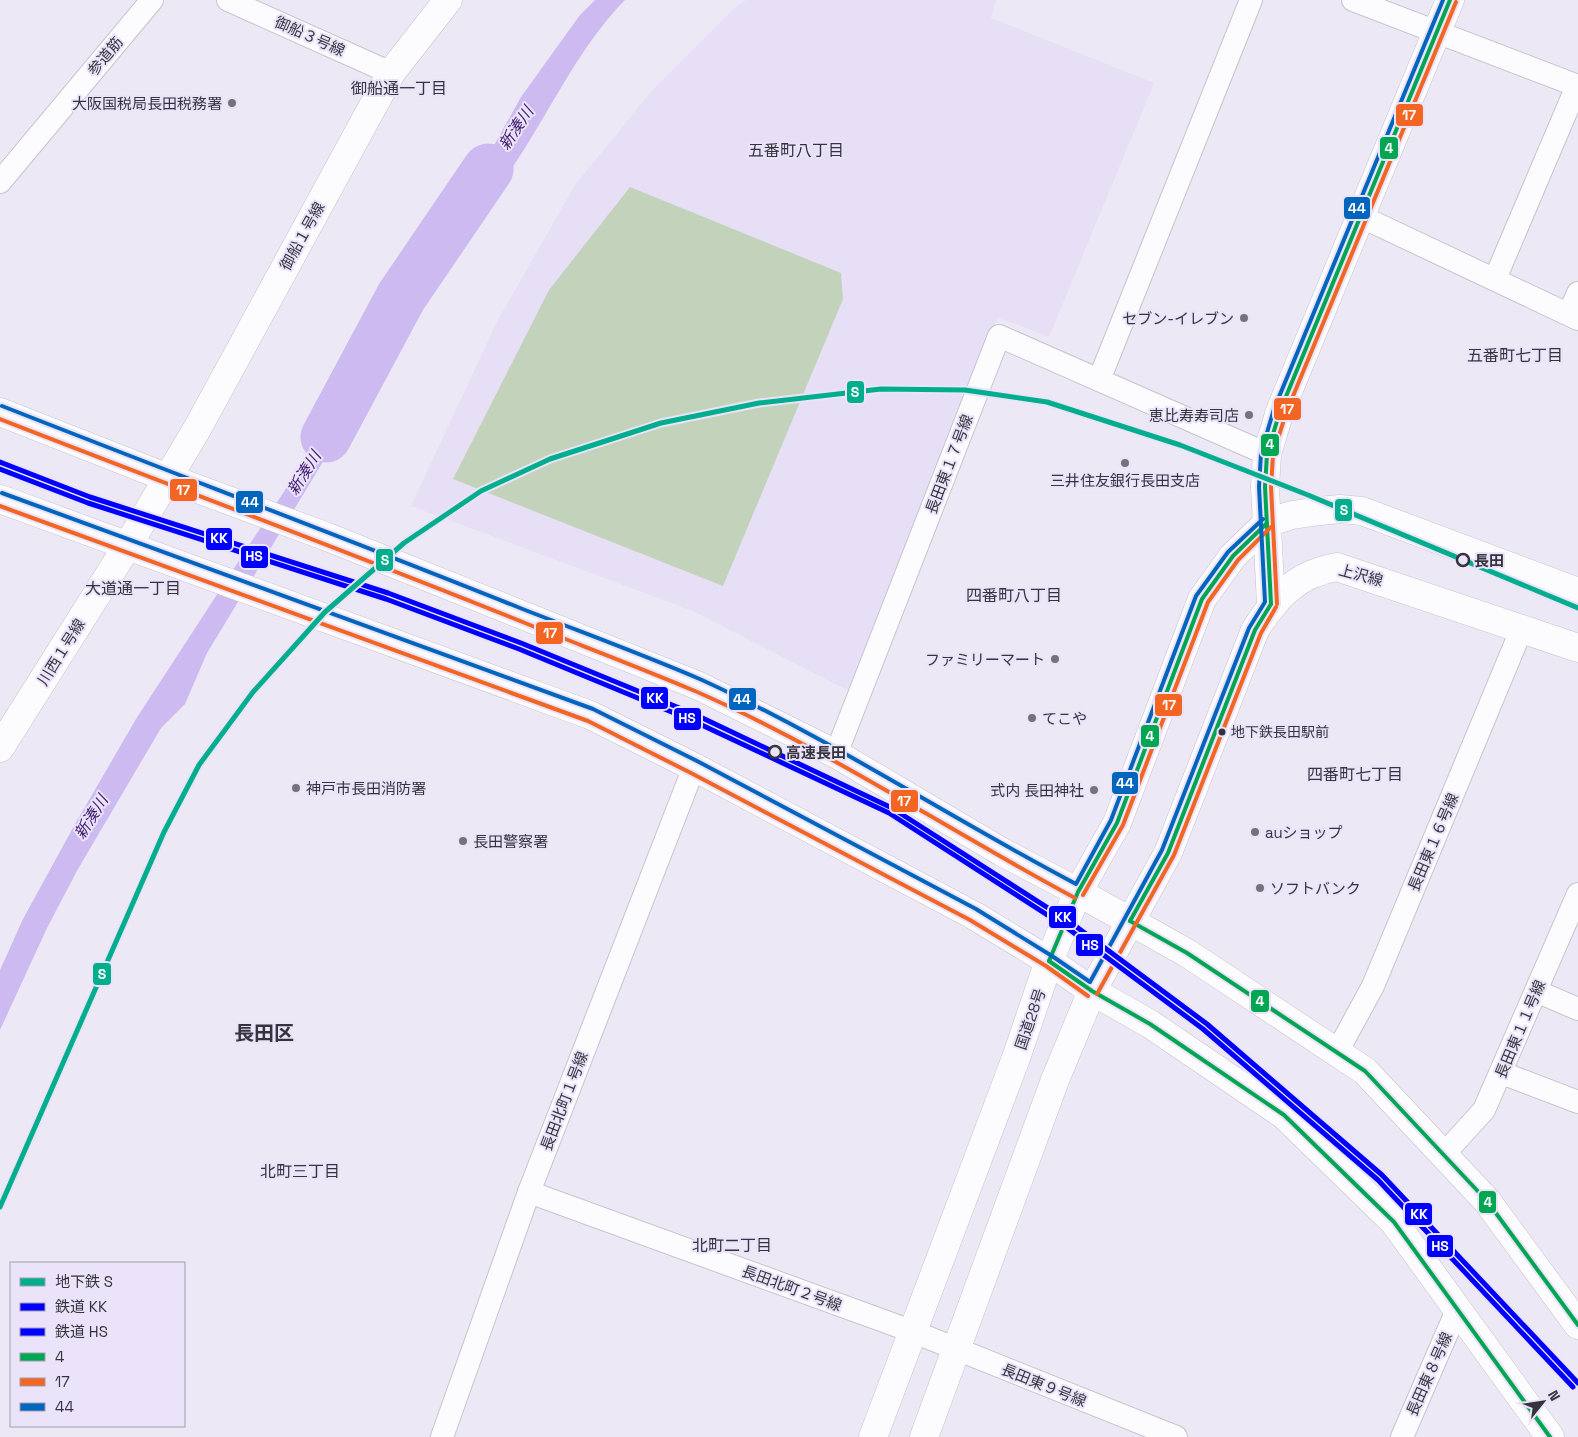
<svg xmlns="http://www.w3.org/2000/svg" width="1578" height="1437" viewBox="0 0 1578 1437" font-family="'Space Grotesk','Noto Sans JP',sans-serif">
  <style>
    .built { fill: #e6dff5 }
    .green { fill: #c3d3bb }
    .water { fill: #ccbaf0 }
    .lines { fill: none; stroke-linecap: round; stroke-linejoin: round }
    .river { stroke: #ccbaf0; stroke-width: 51 }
    .street-casing { stroke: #c7c4cd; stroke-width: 24 }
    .secondary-casing { stroke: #c7c4cd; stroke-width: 29 }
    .primary-casing { stroke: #c7c4cd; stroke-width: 29 }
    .highway-casing { stroke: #c7c4cd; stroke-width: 29 }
    .street { stroke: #fcfcfe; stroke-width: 22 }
    .secondary { stroke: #fcfcfe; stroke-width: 28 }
    .primary { stroke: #fcfcfe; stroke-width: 28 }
    .highway { stroke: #fcfcfe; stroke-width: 28 }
    .bus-1-casing { stroke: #ebe3fa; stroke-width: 8 }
    .bus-2-casing { stroke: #ebe3fa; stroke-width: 8 }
    .bus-3-casing { stroke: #ebe3fa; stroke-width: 8 }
    .bus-1 { stroke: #00a651; stroke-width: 4 }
    .bus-2 { stroke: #f26522; stroke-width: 4 }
    .bus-3 { stroke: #0065bd; stroke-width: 4 }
    .rail-1-casing { stroke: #ebe3fa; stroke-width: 9 }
    .rail-2-casing { stroke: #ebe3fa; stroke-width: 9 }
    .rail-1 { stroke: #00f; stroke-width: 5 }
    .rail-2 { stroke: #00f; stroke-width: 5 }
    .metro-1-casing { stroke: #ebe3fa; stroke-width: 9 }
    .metro-1 { stroke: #00ae8e; stroke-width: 5 }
    .poi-dot { fill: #75727c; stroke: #ebe3fa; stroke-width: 2 }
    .stop-dot { fill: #ebe3fa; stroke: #35333b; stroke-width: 2.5 }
    .bus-dot { fill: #35333b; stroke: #ebe3fa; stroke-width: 2 }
    .labels { text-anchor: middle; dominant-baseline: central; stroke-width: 4; stroke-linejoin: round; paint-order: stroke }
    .bus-label { font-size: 14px; fill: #35333b; stroke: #ebe3fa; text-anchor: start }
    .street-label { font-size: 15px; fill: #35333b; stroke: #ebe3fa }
    .poi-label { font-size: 15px; fill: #35333b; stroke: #ebe3fa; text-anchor: end }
    .stop-label { font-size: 15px; font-weight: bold; fill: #35333b; stroke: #ebe3fa; text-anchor: start }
    .neighbourhood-label { font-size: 16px; fill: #35333b; stroke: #ebe3fa }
    .water-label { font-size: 16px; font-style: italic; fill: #401a6c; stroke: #ebe3fa }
    .district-label { font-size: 20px; font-weight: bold; fill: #35333b; stroke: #ebe3fa }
    .line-badge { stroke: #ebe3fa; stroke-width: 2 }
    .badge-label { font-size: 14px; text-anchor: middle; font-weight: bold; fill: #fff }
  </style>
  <rect width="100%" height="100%" fill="#ece8f5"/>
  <!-- built -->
  <path class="built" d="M746 0H996L991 18 1154 83 1049 337 998 317 853 693 693 611 411 506 497 322 575 185 651 92 736 7Z"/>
  <!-- green -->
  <path class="green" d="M630 187 841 273 843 299 723 586 453 479 549 290Z"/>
  <!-- water -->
  <path class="water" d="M595 0H625C566 60 538 144 482 207L321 465 207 653 185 704 161 728 78 869 47 928 0 1030V970L23 919 74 826 136 719 406 304 521 97 580 15Z"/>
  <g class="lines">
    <!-- river -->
    <path class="river" d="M326 437 401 297 488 169"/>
    <!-- street casing -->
    <g class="street-casing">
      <g id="street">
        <path d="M228 0 391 73"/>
        <path d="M1353 0 1578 86"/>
        <path d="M0 182 152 0"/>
        <path d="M1362 217 1578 319"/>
        <path d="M1495 279 1577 86"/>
        <path d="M1569 314 1578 293"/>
        <path d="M1099 380 1251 0"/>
        <path d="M836 754 999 336 1267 454"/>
        <path d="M1536 991 1578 1009"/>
        <path d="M1337 1052 1373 986 1522 628"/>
        <path d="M1502 1073 1578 1102"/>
        <path d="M1444 1154 1484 1110 1578 894"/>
        <path d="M529 1192 914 1332 1176 1437"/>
        <path d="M442 1437 529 1192 694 767"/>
        <path d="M1402 1437 1457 1310"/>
      </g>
    </g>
    <!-- secondary casing -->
    <g class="secondary-casing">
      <g id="secondary">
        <path d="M1271 604 1265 487 1267 454 1280 411 1450 0"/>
        <path d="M0 748 128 545 197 429 391 73 448 0"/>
      </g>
    </g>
    <!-- primary casing -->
    <g class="primary-casing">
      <g id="primary">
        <path d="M0 412 168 478 325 536 699 686 836 754 1002 852 1078 892 1117 823 1202 599 1233 556 1267 523 1292 515 1320 511 1340 509 1362 511 1578 592"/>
        <path d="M0 499 590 715 694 767 973 915 1049 961 1092 991 1168 853 1255 630C1276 597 1296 574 1337 567L1578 648"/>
      </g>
    </g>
    <!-- highway casing -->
    <g class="highway-casing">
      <g id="highway">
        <path d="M873 1437 1016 1058 1049 961 1078 892 1187 953 1365 1071 1487 1201 1578 1325"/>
        <path d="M924 1437 1055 1080 1092 991 1150 1024 1284 1115 1394 1222 1550 1437"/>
      </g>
    </g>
    <!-- street -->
    <use href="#street" class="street"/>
    <!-- secondary -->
    <use href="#secondary" class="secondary"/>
    <!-- primary -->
    <use href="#primary" class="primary"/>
    <!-- highway -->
    <use href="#highway" class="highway"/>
    <!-- bus-1 casing -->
    <g class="bus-1-casing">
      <g id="bus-1">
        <path d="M1271 604 1265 487 1267 454 1280 411 1450 0"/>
        <path d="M1130 921 1187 953 1365 1071 1487 1201 1578 1325"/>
        <path d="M1130 921 1168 853 1255 630 1271 604"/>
        <path d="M1049 961 1092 991 1150 1024 1284 1115 1394 1222 1550 1437"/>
        <path d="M1049 961 1078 892 1117 823 1202 599 1233 556 1267 523"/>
      </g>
    </g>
    <!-- bus-2 casing -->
    <g class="bus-2-casing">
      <g id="bus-2">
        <path d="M0 419C177 488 354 554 530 625 585 647 641 668 695 691 827 749 948 830 1075 898"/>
        <path d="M0 506 588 721 691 773 970 920 1046 966 1088 996"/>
        <path d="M1277 604 1271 487 1273 455 1286 413 1456 2"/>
        <path d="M1083 895 1123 825 1208 602 1238 560 1271 527"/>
        <path d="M1097 994 1174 855 1261 633 1276 607"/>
      </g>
    </g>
    <!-- bus-3 casing -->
    <g class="bus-3-casing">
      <g id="bus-3">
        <path d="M2 406C175 474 348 539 520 608 581 632 642 654 702 680 831 739 950 818 1076 884L1111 820 1196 596 1228 552 1263 519"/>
        <path d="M2 493 593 709 697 761 976 909 1052 956 1090 982 1162 850 1249 628 1265 602 1259 487 1261 453 1274 409 1443 0"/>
      </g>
    </g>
    <!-- bus-1 -->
    <use href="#bus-1" class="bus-1"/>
    <!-- bus-2 -->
    <use href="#bus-2" class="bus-2"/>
    <!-- bus-3 -->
    <use href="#bus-3" class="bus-3"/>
    <!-- rail-1 casing -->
    <g class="rail-1-casing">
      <path id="rail-1" d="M0 462 90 497 388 593 521 643 694 714 892 808 1070 922 1207 1024 1382 1175 1578 1383"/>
    </g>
    <!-- rail-2 casing -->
    <g class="rail-2-casing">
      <path id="rail-2" d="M0 469 88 503 386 599 519 649 691 720 889 813 1066 927 1203 1029 1378 1180 1573 1387"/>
    </g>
    <!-- rail-1 -->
    <use href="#rail-1" class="rail-1"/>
    <!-- rail-2 -->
    <use href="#rail-2" class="rail-2"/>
    <!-- metro-1 casing -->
    <g class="metro-1-casing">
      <path id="metro-1" d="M0 1207 164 832 199 765 253 692 325 612 404 543 481 491 550 459 661 423 759 403 881 389 965 390 1047 402 1180 445 1308 495 1578 608"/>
    </g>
    <!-- metro-1 -->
    <use href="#metro-1" class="metro-1"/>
  </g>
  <!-- markers -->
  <g class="poi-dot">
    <circle cx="232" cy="103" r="5"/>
    <circle cx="1244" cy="318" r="5"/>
    <circle cx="1249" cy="415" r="5"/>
    <circle cx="1125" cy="463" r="5"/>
    <circle cx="1055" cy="659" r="5"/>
    <circle cx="1032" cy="718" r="5"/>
    <circle cx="296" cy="788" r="5"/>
    <circle cx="1094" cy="790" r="5"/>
    <circle cx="1255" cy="832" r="5"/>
    <circle cx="463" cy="841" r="5"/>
    <circle cx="1260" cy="888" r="5"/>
  </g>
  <g class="stop-dot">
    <circle cx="1463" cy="560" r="6"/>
    <circle cx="775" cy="752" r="6"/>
  </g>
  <circle class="bus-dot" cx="1222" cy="732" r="4.5"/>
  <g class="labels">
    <!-- bus labels -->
    <g class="bus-label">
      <text x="1231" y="732">地下鉄長田駅前</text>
    </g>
    <!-- street labels -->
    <g class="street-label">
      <text transform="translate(310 36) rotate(24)">御船３号線</text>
      <text transform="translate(105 56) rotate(-50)">参道筋</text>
      <text transform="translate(302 236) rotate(-61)">御船１号線</text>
      <text transform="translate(949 464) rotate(-69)">長田東１７号線</text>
      <text transform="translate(1361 575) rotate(15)">上沢線</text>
      <text transform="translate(61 652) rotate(-58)">川西１号線</text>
      <text transform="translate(1433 842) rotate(-67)">長田東１６号線</text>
      <text transform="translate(1030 1019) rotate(-71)">国道28号</text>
      <text transform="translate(1520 1029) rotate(-67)">長田東１１号線</text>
      <text transform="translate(564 1101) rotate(-69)">長田北町１号線</text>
      <text transform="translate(792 1288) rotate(20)">長田北町２号線</text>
      <text transform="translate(1429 1374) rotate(-66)">長田東８号線</text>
      <text transform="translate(1044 1385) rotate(22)">長田東９号線</text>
    </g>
    <!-- poi labels -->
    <g class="poi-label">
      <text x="222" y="103">大阪国税局長田税務署</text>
      <text x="1234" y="318">セブン-イレブン</text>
      <text x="1239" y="415">恵比寿寿司店</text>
      <text x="1125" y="480" text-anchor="middle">三井住友銀行長田支店</text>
      <text x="1045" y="659">ファミリーマート</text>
      <text x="1042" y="718" text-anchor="start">てこや</text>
      <text x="306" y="788" text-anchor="start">神戸市長田消防署</text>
      <text x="1084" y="790">式内 長田神社</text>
      <text x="1265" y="832" text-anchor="start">auショップ</text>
      <text x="473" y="841" text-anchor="start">長田警察署</text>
      <text x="1270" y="888" text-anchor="start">ソフトバンク</text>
    </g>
    <!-- stop labels -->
    <g class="stop-label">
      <text x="1474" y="560">長田</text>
      <text x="786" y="752">高速長田</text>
    </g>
    <!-- neighbourhood labels -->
    <g class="neighbourhood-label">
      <text x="399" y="88">御船通一丁目</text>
      <text x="796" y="150">五番町八丁目</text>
      <text x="1515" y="355">五番町七丁目</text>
      <text x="133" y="588">大道通一丁目</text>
      <text x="1014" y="595">四番町八丁目</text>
      <text x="1355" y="774">四番町七丁目</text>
      <text x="300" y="1171">北町三丁目</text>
      <text x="732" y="1245">北町二丁目</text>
    </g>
    <!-- water labels -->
    <g class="water-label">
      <text transform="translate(516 128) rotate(-56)">新湊川</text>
      <text transform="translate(304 473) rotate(-58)">新湊川</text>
      <text transform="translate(91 817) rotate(-58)">新湊川</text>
    </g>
    <!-- district labels -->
    <g class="district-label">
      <text x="264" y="1033">長田区</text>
    </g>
  </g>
  <g class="line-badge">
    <rect x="1395" y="103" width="29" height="24" rx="5" fill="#f26522"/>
    <rect x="1379" y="136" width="20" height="24" rx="5" fill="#00a651"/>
    <rect x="1343" y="196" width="28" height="24" rx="5" fill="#0065bd"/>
    <rect x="846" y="380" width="19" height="24" rx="5" fill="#00ae8e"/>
    <rect x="1273" y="397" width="29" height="24" rx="5" fill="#f26522"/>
    <rect x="1260" y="433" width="20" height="24" rx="5" fill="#00a651"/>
    <rect x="169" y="478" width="29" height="24" rx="5" fill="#f26522"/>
    <rect x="235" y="490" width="29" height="24" rx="5" fill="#0065bd"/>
    <rect x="1334" y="498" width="19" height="24" rx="5" fill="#00ae8e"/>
    <rect x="205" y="527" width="28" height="24" rx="5" fill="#00f"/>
    <rect x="240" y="545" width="29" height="24" rx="5" fill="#00f"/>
    <rect x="375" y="548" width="19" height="24" rx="5" fill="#00ae8e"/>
    <rect x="535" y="621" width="29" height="24" rx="5" fill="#f26522"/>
    <rect x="640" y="686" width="29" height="24" rx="5" fill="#00f"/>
    <rect x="728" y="687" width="29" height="24" rx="5" fill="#0065bd"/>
    <rect x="1154" y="693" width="29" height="24" rx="5" fill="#f26522"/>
    <rect x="673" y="707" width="29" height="24" rx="5" fill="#00f"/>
    <rect x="1140" y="724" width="20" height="24" rx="5" fill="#00a651"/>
    <rect x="1111" y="771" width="28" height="24" rx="5" fill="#0065bd"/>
    <rect x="890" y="789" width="29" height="24" rx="5" fill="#f26522"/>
    <rect x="1048" y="905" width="29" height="24" rx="5" fill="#00f"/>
    <rect x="1075" y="933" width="29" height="24" rx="5" fill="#00f"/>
    <rect x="92" y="962" width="20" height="24" rx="5" fill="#00ae8e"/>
    <rect x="1250" y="989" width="20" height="24" rx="5" fill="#00a651"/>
    <rect x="1478" y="1190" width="19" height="24" rx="5" fill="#00a651"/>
    <rect x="1404" y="1202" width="29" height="24" rx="5" fill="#00f"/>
    <rect x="1426" y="1234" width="28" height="24" rx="5" fill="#00f"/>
  </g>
  <g class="badge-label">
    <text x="1409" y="120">17</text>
    <text x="1389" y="153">4</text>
    <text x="1357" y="213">44</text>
    <text x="855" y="397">S</text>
    <text x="1287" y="414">17</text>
    <text x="1270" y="449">4</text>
    <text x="183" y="495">17</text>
    <text x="250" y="507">44</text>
    <text x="1344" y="515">S</text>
    <text x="219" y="543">KK</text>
    <text x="254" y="561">HS</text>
    <text x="385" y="565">S</text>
    <text x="550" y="638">17</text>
    <text x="655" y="703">KK</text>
    <text x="742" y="704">44</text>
    <text x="1169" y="710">17</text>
    <text x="687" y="723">HS</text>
    <text x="1150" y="741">4</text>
    <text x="1125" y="788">44</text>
    <text x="904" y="806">17</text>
    <text x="1063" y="922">KK</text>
    <text x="1090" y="950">HS</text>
    <text x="102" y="979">S</text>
    <text x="1260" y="1006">4</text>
    <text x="1488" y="1207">4</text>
    <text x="1419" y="1219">KK</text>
    <text x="1440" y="1251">HS</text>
  </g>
  <!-- legend -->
  <rect x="10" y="1262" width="175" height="165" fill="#ebe3fa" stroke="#a29dae"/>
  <rect x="20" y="1278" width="25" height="8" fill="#00ae8e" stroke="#a29dae"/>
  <text x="55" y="1287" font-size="15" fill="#35333b">地下鉄 S</text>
  <rect x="20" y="1303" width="25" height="8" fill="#0000ff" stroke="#a29dae"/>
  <text x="55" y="1312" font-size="15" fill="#35333b">鉄道 KK</text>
  <rect x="20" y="1328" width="25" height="8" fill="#0000ff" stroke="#a29dae"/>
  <text x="55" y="1337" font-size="15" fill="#35333b">鉄道 HS</text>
  <rect x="20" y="1353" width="25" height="8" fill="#00a651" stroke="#a29dae"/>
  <text x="55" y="1362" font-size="15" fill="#35333b">4</text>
  <rect x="20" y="1378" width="25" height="8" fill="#f26522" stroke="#a29dae"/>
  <text x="55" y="1387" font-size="15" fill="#35333b">17</text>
  <rect x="20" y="1403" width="25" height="8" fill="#0065bd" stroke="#a29dae"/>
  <text x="55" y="1412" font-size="15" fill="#35333b">44</text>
  <!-- north arrow -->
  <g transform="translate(1543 1402) rotate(60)" stroke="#ebe3fa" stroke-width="4" paint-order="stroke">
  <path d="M0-4L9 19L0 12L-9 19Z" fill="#35333b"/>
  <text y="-8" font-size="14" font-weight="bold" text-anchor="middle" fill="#35333b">N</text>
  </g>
</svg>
